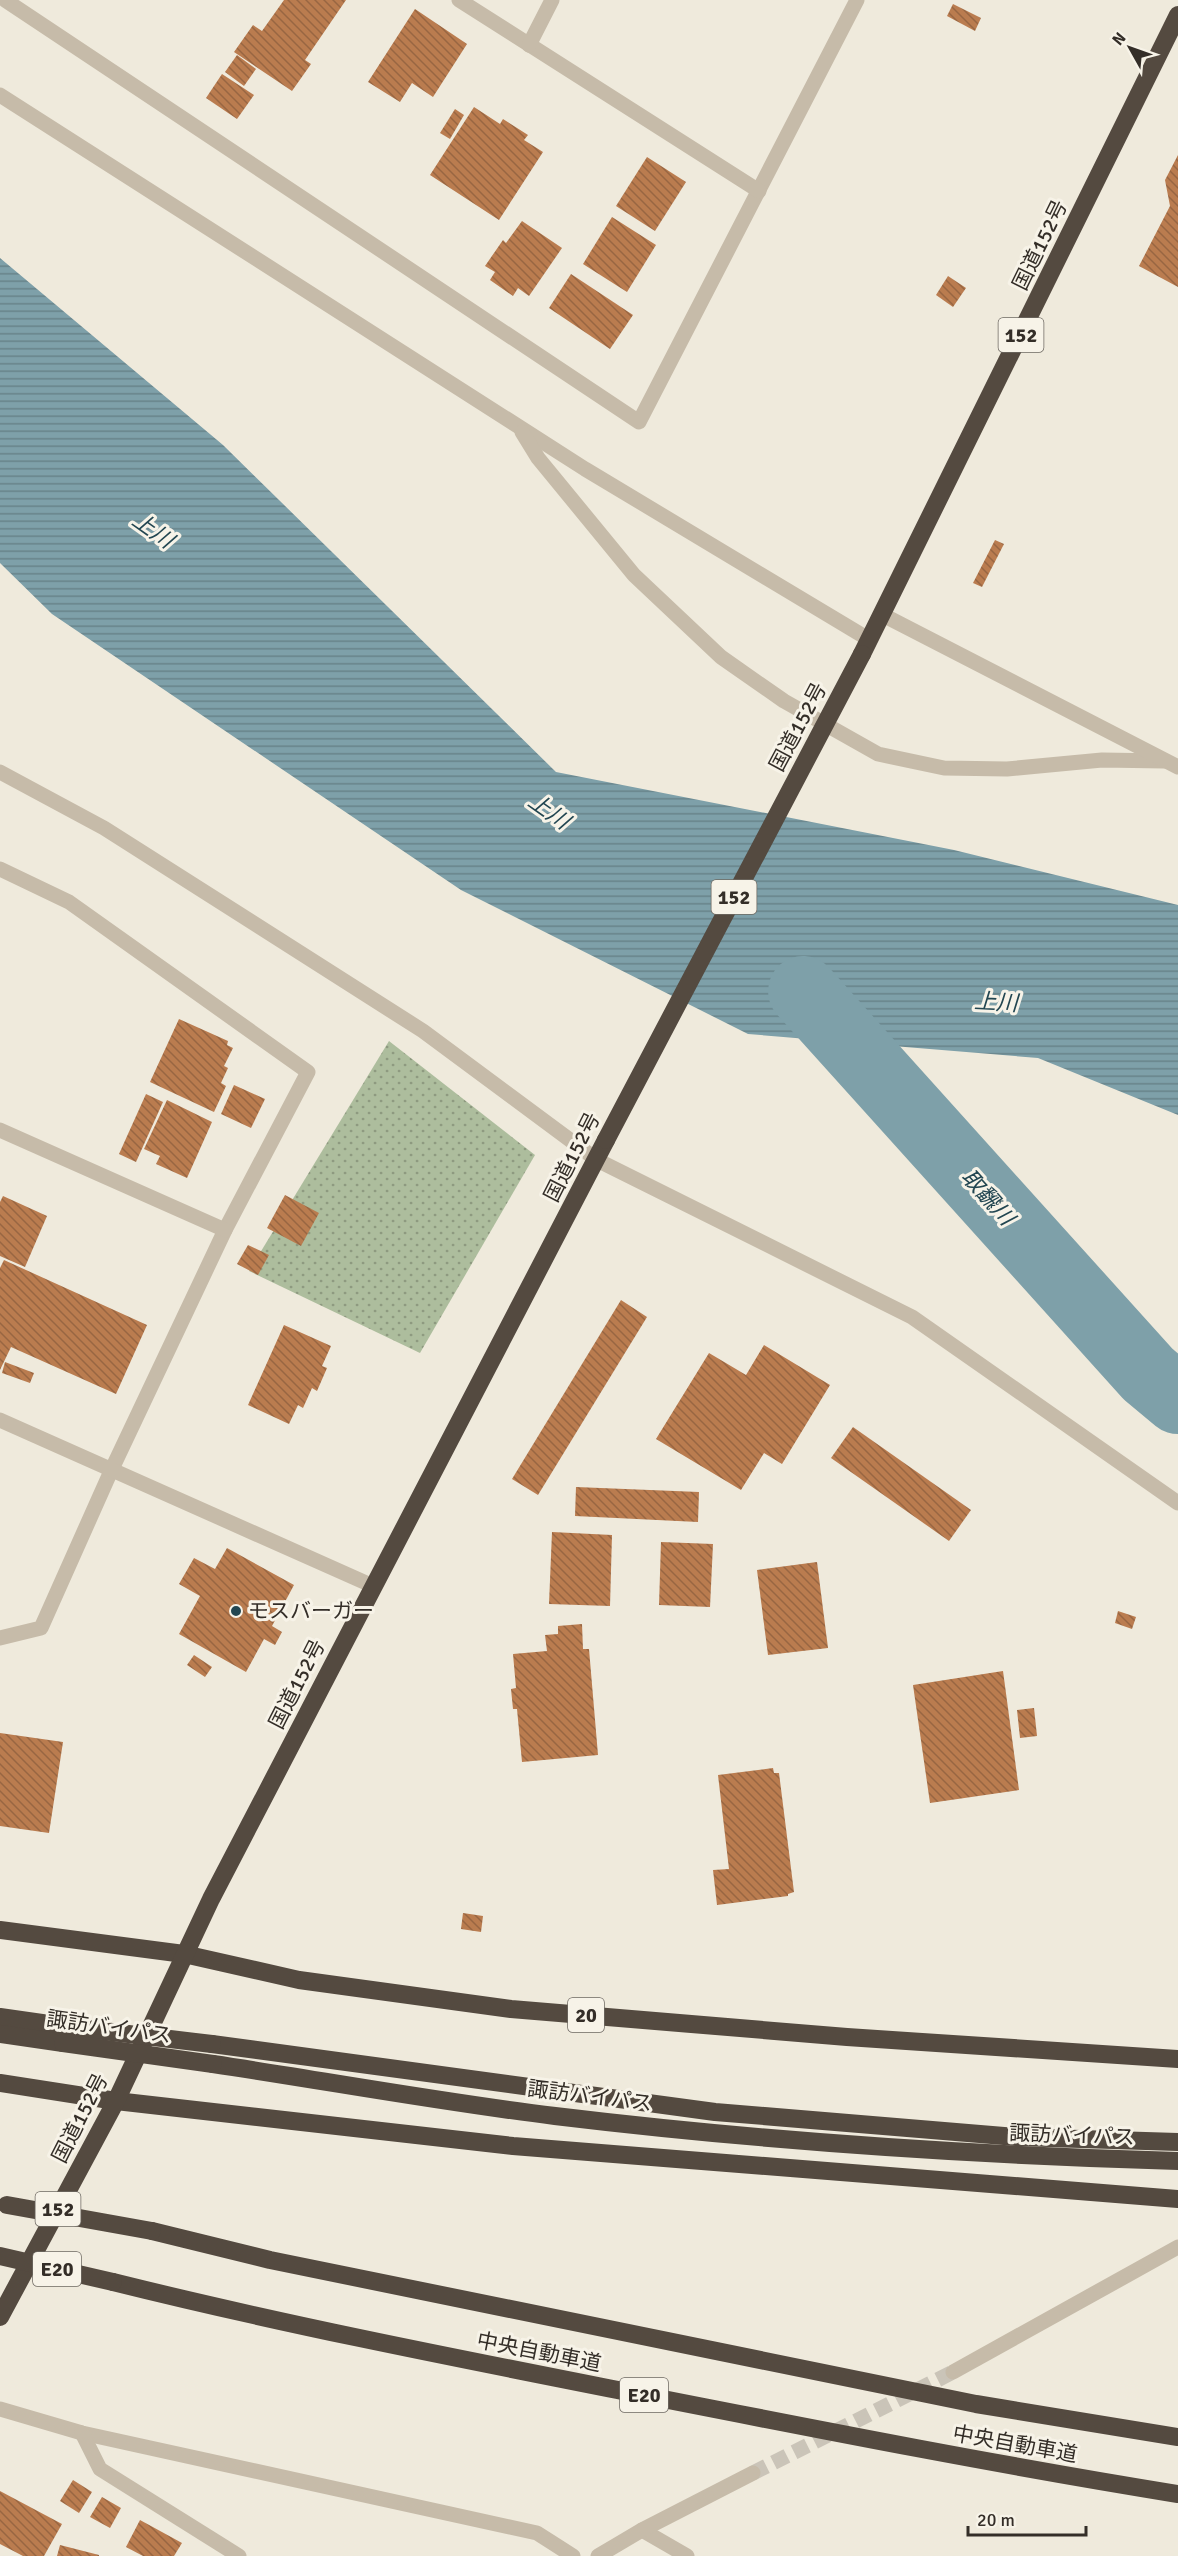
<svg xmlns="http://www.w3.org/2000/svg" width="1178" height="2556" viewBox="0 0 1178 2556" font-family="Signika,'Noto Sans JP',sans-serif">
  <style>
    .green { fill: url(#green-dots) }
    .water { fill: url(#water-rules) }
    .lines { fill: none; stroke-linecap: round; stroke-linejoin: round }
    .river { stroke: #7ea0a9; stroke-width: 70 }
    .building { fill: url(#building-back-hatch) }
    .minor-tunnel { stroke: #cac4b8; stroke-width: 15; stroke-dasharray: 15 8; stroke-linecap: butt }
    .minor { stroke: #c6bba9; stroke-width: 15 }
    .highway { stroke: #544a40; stroke-width: 18 }
    .highway-bridge { stroke: #544a40; stroke-width: 18 }
    .poi-dot { fill: #224651; stroke: #f7f3e8; stroke-width: 2 }
    .labels { text-anchor: middle; dominant-baseline: central; stroke-width: 6; stroke-linejoin: round; paint-order: stroke }
    .shield { fill: #f7f3e8; stroke: #6e6962; stroke-width: 1.5 }
    .shield-label { font-size: 20px; font-weight: bold; fill: #342e28 }
    .street-label { font-size: 21px; fill: #342e28; stroke: #f7f3e8 }
    .poi-label { font-size: 21px; fill: #342e28; stroke: #f7f3e8; text-anchor: start }
    .water-label { font-size: 22px; font-style: italic; fill: #224651; stroke: #f7f3e8 }
  </style>
  <defs>
    <pattern id="green-dots" width="8" height="8" patternUnits="userSpaceOnUse" patternTransform="scale(1.5)"><rect width="8" height="8" fill="#adbd9d"/><path d="M2 2h.1M6 6h.1" fill="none" stroke="#8e9a80" stroke-width="1.8" stroke-linecap="round"/></pattern>
    <pattern id="water-rules" width="6" height="5" patternUnits="userSpaceOnUse" patternTransform="scale(1.5)"><rect width="6" height="5" fill="#7ea0a9"/><path d="M0 2.5h6" fill="none" stroke="#68838a"/></pattern>
    <pattern id="building-back-hatch" width="6" height="6" patternUnits="userSpaceOnUse" patternTransform="scale(1.5)"><rect width="6" height="6" fill="#ba7c4f"/><path d="M-1 5l2 2M0 0l6 6M5-1l2 2" fill="none" stroke="#986642"/></pattern>
  </defs>
  <rect width="100%" height="100%" fill="#efeadc"/>
  <!-- green -->
  <path class="green" d="M389 1041 535 1155 420 1353 249 1271Z"/>
  <!-- water -->
  <path class="water" d="M0 258 223 445 556 772 954 850 1178 905V1115L1038 1058 748 1034 461 890 52 614 0 563Z"/>
  <g class="lines">
    <!-- river -->
    <path class="river" d="M803 991 1148 1374 1178 1399"/>
  </g>
  <!-- building -->
  <g class="building">
    <path d="M284 0H346L305 60 311 64 292 91 234 52 253 25 262 31Z"/>
    <path d="M953 4 981 18 975 31 947 16Z"/>
    <path d="M415 9 467 44 433 97 412 83 400 102 368 82Z"/>
    <path d="M237 55 256 69 244 86 225 72Z"/>
    <path d="M222 74 254 95 237 119 206 98Z"/>
    <path d="M474 107 500 124 503 119 528 135 524 140 543 152 499 220 430 175Z"/>
    <path d="M455 109 464 115 450 139 440 133Z"/>
    <path d="M1178 155V287L1139 266 1170 206 1165 180Z"/>
    <path d="M647 157 686 182 655 231 616 206Z"/>
    <path d="M612 217 656 245 627 292 583 264Z"/>
    <path d="M522 221 562 248 529 296 518 288 513 296 490 280 495 272 485 266 503 240 506 243Z"/>
    <path d="M571 274 633 315 610 349 549 308Z"/>
    <path d="M948 276 966 288 953 307 936 295Z"/>
    <path d="M995 540 1004 544 982 587 973 583Z"/>
    <path d="M179 1019 228 1041 227 1045 233 1048 224 1066 228 1068 221 1083 226 1086 214 1112 150 1082Z"/>
    <path d="M234 1085 265 1099 251 1128 221 1114Z"/>
    <path d="M146 1094 163 1102 136 1162 119 1154Z"/>
    <path d="M167 1100 212 1122 187 1178 156 1164 160 1156 144 1149Z"/>
    <path d="M285 1195 319 1213 301 1246 267 1228Z"/>
    <path d="M3 1196 47 1216 25 1267 0 1256V1202Z"/>
    <path d="M248 1245 269 1255 258 1275 237 1264Z"/>
    <path d="M4 1260 147 1325 116 1394 11 1347 0 1370V1268Z"/>
    <path d="M621 1300 647 1317 538 1495 512 1479Z"/>
    <path d="M284 1325 331 1346 322 1366 327 1368 317 1391 312 1388 303 1408 298 1405 289 1424 248 1405Z"/>
    <path d="M764 1345 830 1385 782 1464 764 1453 741 1490 656 1439 709 1353 746 1375Z"/>
    <path d="M5 1362 34 1373 30 1383 2 1373Z"/>
    <path d="M853 1427 971 1510 949 1541 831 1458Z"/>
    <path d="M576 1487 699 1492 698 1522 575 1516Z"/>
    <path d="M552 1532 612 1535 610 1606 549 1604Z"/>
    <path d="M661 1542 713 1544 710 1607 659 1605Z"/>
    <path d="M227 1548 294 1585 272 1626 282 1632 275 1645 264 1639 246 1672 179 1634 200 1596 179 1584 194 1558 215 1569Z"/>
    <path d="M817 1562 828 1648 768 1655 757 1570Z"/>
    <path d="M1118 1611 1136 1617 1132 1629 1115 1623Z"/>
    <path d="M582 1624 583 1649H589L598 1755 522 1762 517 1709H513L511 1689 516 1688 513 1654 547 1651 545 1635 558 1634V1626Z"/>
    <path d="M194 1655 212 1667 205 1677 187 1665Z"/>
    <path d="M1003 1671 1019 1790 930 1803 913 1685Z"/>
    <path d="M1034 1708 1037 1736 1020 1738 1017 1710Z"/>
    <path d="M0 1733 63 1742 49 1833 0 1826Z"/>
    <path d="M773 1768 774 1773H779L794 1892 788 1894V1896L717 1905 713 1870 729 1869 718 1775Z"/>
    <path d="M463 1913 483 1916 481 1932 461 1929Z"/>
    <path d="M73 2480 92 2492 79 2513 60 2501Z"/>
    <path d="M0 2491 62 2524 44 2556H23L0 2544Z"/>
    <path d="M102 2497 121 2508 110 2528 90 2517Z"/>
    <path d="M140 2520 182 2543 174 2556H143L126 2547Z"/>
    <path d="M60 2545 99 2555V2556H57Z"/>
  </g>
  <g class="lines">
    <!-- minor-tunnel -->
    <path class="minor-tunnel" d="M753 2473 953 2372"/>
    <!-- minor -->
    <g class="minor">
      <path d="M5 0 639 422 857 0"/>
      <path d="M459 0 759 191"/>
      <path d="M529 45 552 0"/>
      <path d="M0 95 585 469 870 640"/>
      <path d="M522 432 538 458 634 575 721 657 784 701 878 754 944 768 1007 769 1102 760 1164 761"/>
      <path d="M883 615 1178 767"/>
      <path d="M0 772 104 828 423 1031 597 1160 912 1317 1178 1503"/>
      <path d="M0 869 69 902 308 1072 225 1230 111 1471 41 1628 0 1638"/>
      <path d="M0 1130 225 1230"/>
      <path d="M0 1420 373 1586"/>
      <path d="M953 2372 1178 2247"/>
      <path d="M0 2409 82 2433 537 2533 573 2556"/>
      <path d="M82 2433 100 2469 239 2556"/>
      <path d="M642 2530 687 2556"/>
      <path d="M598 2556 642 2530 753 2473"/>
    </g>
    <!-- highway -->
    <g class="highway">
      <path d="M862 654 1178 15"/>
      <path d="M0 1930 184 1954 299 1980 511 2009 847 2037 1178 2059"/>
      <path d="M0 2017 70 2027"/>
      <path d="M0 2034 63 2043"/>
      <path d="M212 2044 715 2112 1016 2137 1178 2142"/>
      <path d="M213 2064C327 2081 441 2102 555 2116 762 2141 970 2155 1178 2161"/>
      <path d="M0 2083 116 2101 513 2146 1178 2199"/>
      <path d="M152 2231 270 2260 976 2404 1178 2437"/>
      <path d="M113 2282C294 2327 476 2362 658 2398 831 2432 1004 2466 1178 2494"/>
      <path d="M0 2317 116 2101 211 1899 606 1140"/>
    </g>
    <!-- highway-bridge -->
    <g class="highway-bridge">
      <path d="M606 1140 862 654"/>
      <path d="M70 2027 212 2044"/>
      <path d="M63 2043 213 2064"/>
      <path d="M7 2205 152 2231"/>
      <path d="M0 2256 113 2282"/>
    </g>
  </g>
  <!-- markers -->
  <circle class="poi-dot" cx="236" cy="1611" r="6"/>
  <g class="labels">
    <!-- shield labels -->
    <g class="shield">
      <rect x="998.5" y="318" width="45" height="34" rx="4.5"/>
      <rect x="711.5" y="880" width="45" height="34" rx="4.5"/>
      <rect x="568" y="1998" width="36" height="34" rx="4.5"/>
      <rect x="35.5" y="2192" width="45" height="34" rx="4.5"/>
      <rect x="33" y="2252" width="48" height="34" rx="4.5"/>
      <rect x="620" y="2378" width="48" height="34" rx="4.5"/>
    </g>
    <g class="shield-label">
      <text x="1021" y="335">152</text>
      <text x="734" y="897">152</text>
      <text x="586" y="2015">20</text>
      <text x="58" y="2209">152</text>
      <text x="57" y="2269">E20</text>
      <text x="644" y="2395">E20</text>
    </g>
    <!-- street labels -->
    <g class="street-label">
      <text transform="translate(1040 245) rotate(-64)">国道152号</text>
      <text transform="translate(798 727) rotate(-62)">国道152号</text>
      <text transform="translate(572 1157) rotate(-63)">国道152号</text>
      <text transform="translate(297 1684) rotate(-63)">国道152号</text>
      <text transform="translate(109 2027) rotate(8)">諏訪バイパス</text>
      <text transform="translate(590 2096) rotate(7)">諏訪バイパス</text>
      <text transform="translate(80 2118) rotate(-63)">国道152号</text>
      <text transform="translate(1072 2135) rotate(2)">諏訪バイパス</text>
      <text transform="translate(539 2352) rotate(11)">中央自動車道</text>
      <text transform="translate(1015 2444) rotate(10)">中央自動車道</text>
    </g>
    <!-- poi labels -->
    <g class="poi-label">
      <text x="248" y="1611">モスバーガー</text>
    </g>
    <!-- water labels -->
    <g class="water-label">
      <text transform="translate(153 530) rotate(35)">上川</text>
      <text transform="translate(549 811) rotate(35)">上川</text>
      <text transform="translate(996 1002) rotate(3)">上川</text>
      <text transform="translate(988 1197) rotate(48)">取飜川</text>
    </g>
  </g>
  <!-- north arrow -->
  <g transform="translate(1130 48) rotate(310)" stroke="#f7f3e8" stroke-width="4.5" paint-order="stroke">
  <path d="M0-4.5L10 22L0 15L-10 22Z" fill="#342e28"/>
  <text y="-9" font-size="16" font-weight="bold" text-anchor="middle" fill="#342e28">N</text>
  </g>
  <!-- scale -->
  <path d="M968 2526v9h118v-9" fill="none" stroke="#342e28" stroke-width="3"/>
  <text x="977" y="2526" font-size="18" fill="#342e28" stroke="#f7f3e8" stroke-width="4.5" paint-order="stroke">20 m</text>
</svg>
